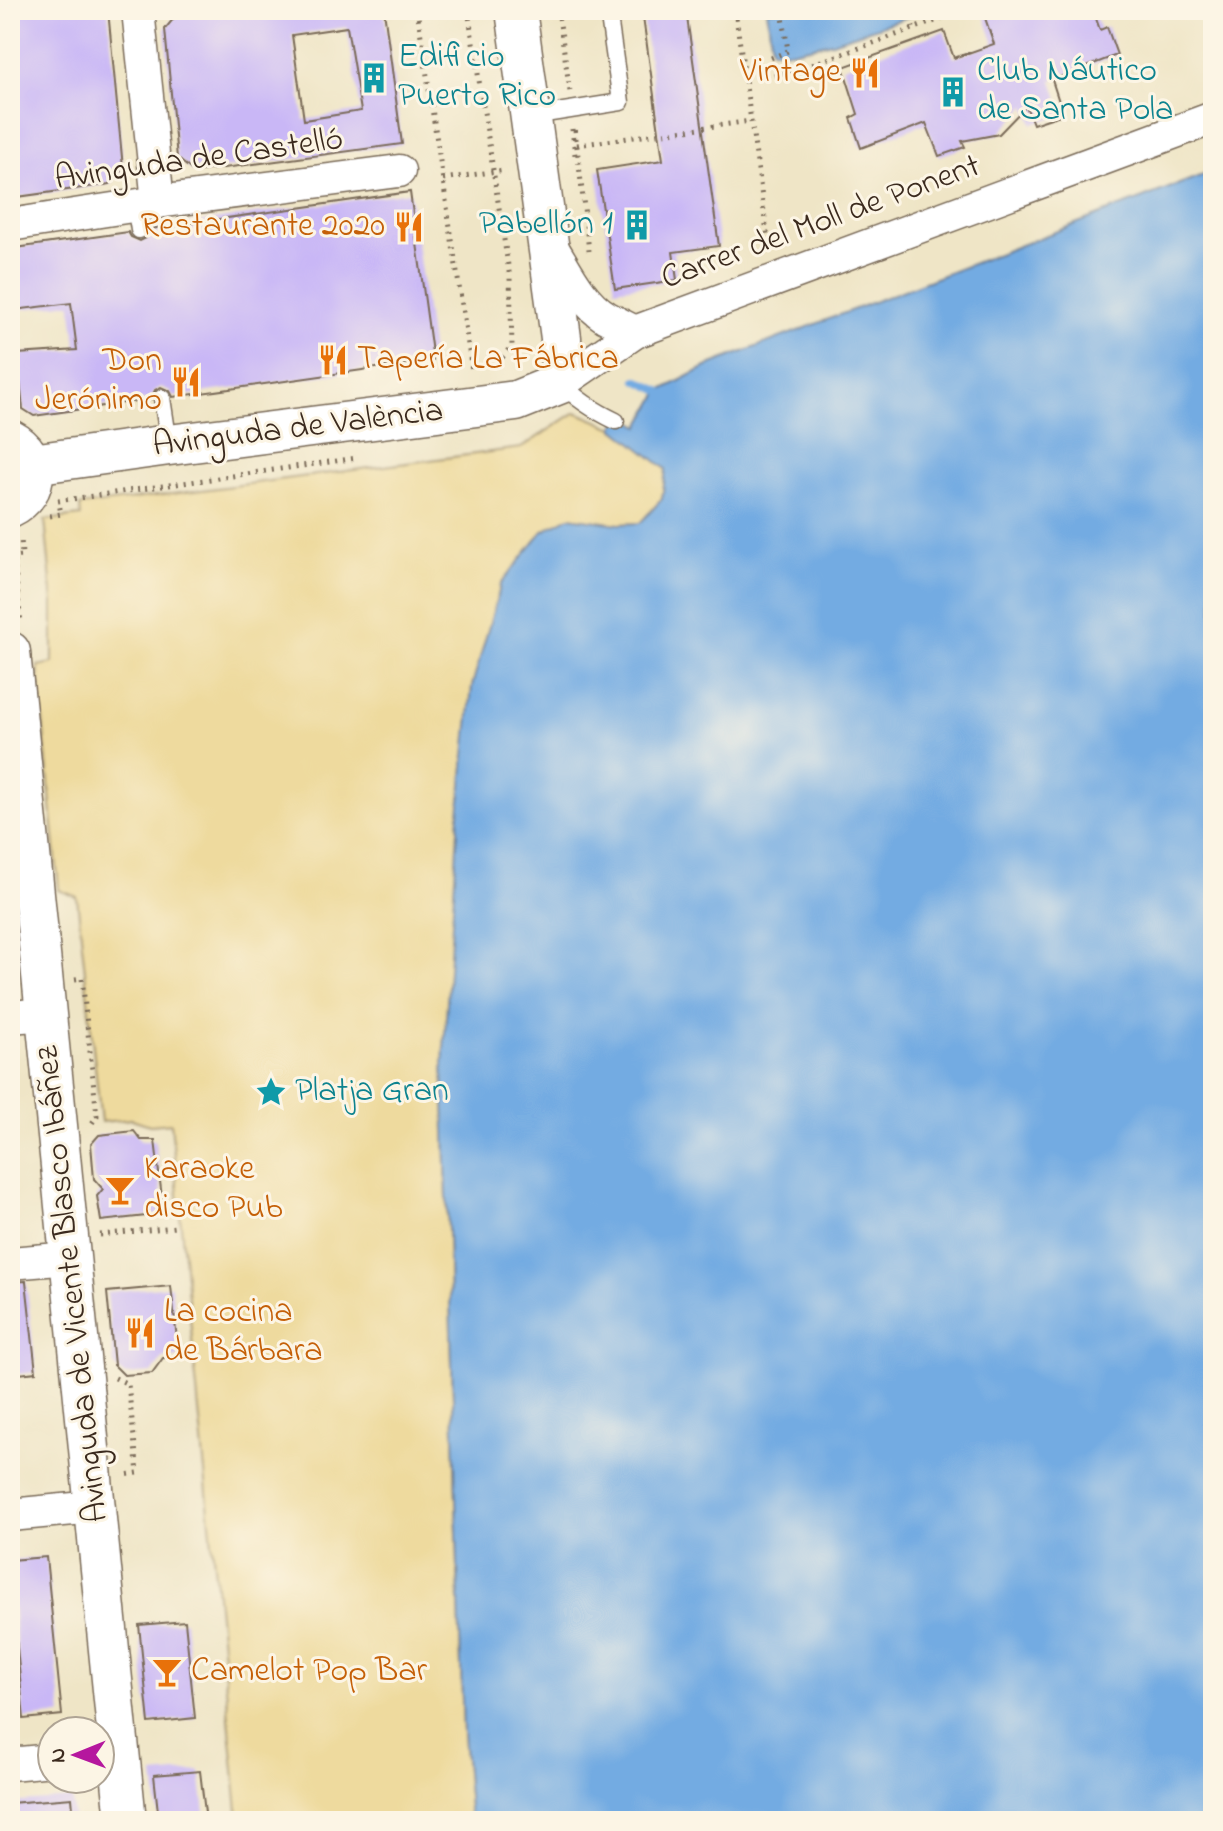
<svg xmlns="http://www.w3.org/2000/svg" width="1223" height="1831" viewBox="0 0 1223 1831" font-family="'Indie Flower',sans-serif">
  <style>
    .sand { fill: #eeda9e; stroke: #94825e; stroke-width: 2 }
    .water { fill: #73abe2; stroke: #576a80; stroke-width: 2 }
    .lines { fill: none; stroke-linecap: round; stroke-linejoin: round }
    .stream { stroke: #73abe2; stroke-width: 8 }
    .building { fill: #c9b7f6; fill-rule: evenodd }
    .service-casing { stroke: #7a6b59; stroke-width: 19 }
    .minor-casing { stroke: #7a6b59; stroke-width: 35 }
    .tertiary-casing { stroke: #7a6b59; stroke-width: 43 }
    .path { stroke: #7a6b59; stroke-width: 5; stroke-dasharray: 2 6; stroke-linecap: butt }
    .service { stroke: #fff; stroke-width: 16 }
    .minor { stroke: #fff; stroke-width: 32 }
    .tertiary { stroke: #fff; stroke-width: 40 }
    .labels { text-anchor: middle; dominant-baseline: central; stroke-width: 6; stroke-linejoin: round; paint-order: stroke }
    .culture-label { font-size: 34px; fill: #0d838f; stroke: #fcf5e5; text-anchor: start }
    .food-label { font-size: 34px; fill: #c56008; stroke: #fcf5e5; text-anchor: start }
    .street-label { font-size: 34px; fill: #3b2a1e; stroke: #fcf5e5 }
  </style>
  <rect width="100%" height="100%" fill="#fcf5e5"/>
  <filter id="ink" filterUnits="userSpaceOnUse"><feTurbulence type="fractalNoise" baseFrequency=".0125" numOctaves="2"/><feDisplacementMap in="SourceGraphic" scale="16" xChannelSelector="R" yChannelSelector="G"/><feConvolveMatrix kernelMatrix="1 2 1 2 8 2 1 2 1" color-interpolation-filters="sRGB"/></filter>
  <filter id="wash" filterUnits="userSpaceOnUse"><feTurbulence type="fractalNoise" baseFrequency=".006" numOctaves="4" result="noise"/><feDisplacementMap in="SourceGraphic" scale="32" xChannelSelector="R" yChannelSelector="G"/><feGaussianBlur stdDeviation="1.8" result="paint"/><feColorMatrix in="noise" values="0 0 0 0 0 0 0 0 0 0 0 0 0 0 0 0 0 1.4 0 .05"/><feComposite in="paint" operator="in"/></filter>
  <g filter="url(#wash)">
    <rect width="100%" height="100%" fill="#efe5c6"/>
    <!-- sand -->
    <path class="sand" d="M576 412 614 428 667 469 662 499 640 523 619 524 569 517 443 1064 463 1734 470 1821H239L171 1123 150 1125 132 1119 101 1122 77 897 59 890 38 666 53 663V603L45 520 81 516 80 506 521 448Z"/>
    <!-- water -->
    <g class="water">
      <path d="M767 10H929L832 42 791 51 772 49Z"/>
      <path d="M1213 171V1821H470L463 1734 443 1064 459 814 472 686 501 584 543 531 569 517 619 524 640 523 662 499 666 469 614 428 620 414 640 426 660 391 712 364Z"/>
    </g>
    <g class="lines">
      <!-- stream -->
      <path class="stream" d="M637 380 660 391"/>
    </g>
    <g id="blocks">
      <!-- building -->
      <g class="building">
        <path d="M10 10H108L123 168 110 184 10 198Z"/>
        <path d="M198 10H384L402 144 194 172 177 158 165 29 178 13ZM347 27 361 111 304 120 292 35Z"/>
        <path d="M642 10H686L719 246 673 252 677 280 615 289 597 170 663 160Z"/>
        <path d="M998 10H1093L1100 30 1107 27 1117 55 1052 80 1063 114 1033 124 1026 106 999 134 962 141 965 147 939 156 926 123 861 148 851 118 858 114 843 67 944 31 954 58 994 44 984 15Z"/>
        <path d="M410 192 433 360 173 397 170 391 161 387 155 390 151 399 34 416 23 409 17 354 77 350 71 303 14 310 10 258 16 248 128 232 131 237 140 241 146 238 150 229Z"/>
        <path d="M134 1131 141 1140H155L164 1214 101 1221 97 1196 103 1189 94 1179 91 1144 99 1135Z"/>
        <path d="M26 1281 36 1372 10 1375V1282Z"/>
        <path d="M171 1286 179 1357 163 1358 152 1373 124 1375 114 1365 107 1292Z"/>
        <path d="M46 1557 62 1715 24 1719 10 1576V1560Z"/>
        <path d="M185 1621 195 1718 149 1723 139 1625Z"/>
        <path d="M200 1771 206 1821H159L154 1775Z"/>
        <path d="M72 1798 74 1821H10V1803Z"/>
      </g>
    </g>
  </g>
  <g filter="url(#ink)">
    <use href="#blocks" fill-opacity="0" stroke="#7a6b59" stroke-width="2"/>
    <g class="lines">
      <!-- service casing -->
      <g class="service-casing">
        <g id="service">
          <path d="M532 116 621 102 608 10"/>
          <path d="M135 205 139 230"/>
          <path d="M561 383C577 400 595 411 616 421"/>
          <path d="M162 398 169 444"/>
        </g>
      </g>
      <!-- minor casing -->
      <g class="minor-casing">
        <g id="minor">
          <path d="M138 10 158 202"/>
          <path d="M10 225 158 202 399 171"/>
          <path d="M550 244C566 269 580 301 606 317 615 322 625 327 635 332"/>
          <path d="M561 383 635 332 1213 118"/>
          <path d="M10 1017 47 1014"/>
          <path d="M10 1263 71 1258"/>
          <path d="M10 1515 95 1507"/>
          <path d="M10 1764 52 1760"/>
        </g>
      </g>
      <!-- tertiary casing -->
      <g class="tertiary-casing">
        <g id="tertiary">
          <path d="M10 440C40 456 41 492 10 507"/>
          <path d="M32 464 169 445 516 401 561 383V338L516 10"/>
          <path d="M10 652 126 1821"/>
        </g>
      </g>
      <!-- path -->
      <g class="path">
        <path d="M417 10 472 371"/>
        <path d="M468 10 510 278 512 345 495 367"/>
        <path d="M558 10 570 92"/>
        <path d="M735 10 770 253"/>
        <path d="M910 10 913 28"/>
        <path d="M771 58 788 51 782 10"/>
        <path d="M774 76 837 56 966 10"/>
        <path d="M572 129 575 155"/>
        <path d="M575 130 589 251"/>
        <path d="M577 145 751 121"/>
        <path d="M443 179 505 170"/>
        <path d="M58 501 357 458"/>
        <path d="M50 516 61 514 59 503"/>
        <path d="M11 537 21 622"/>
        <path d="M10 557 22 556 21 537"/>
        <path d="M75 979 82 978 97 1116 90 1126"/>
        <path d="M100 1235 175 1227"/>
        <path d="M115 1378 128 1384 138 1473 124 1475"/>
      </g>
      <!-- service -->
      <use href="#service" class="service"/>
      <!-- minor -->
      <use href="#minor" class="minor"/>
      <!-- tertiary -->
      <use href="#tertiary" class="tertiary"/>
    </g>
  </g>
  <!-- icons -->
  <defs>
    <g id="restaurant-bare" transform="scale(2.4)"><path d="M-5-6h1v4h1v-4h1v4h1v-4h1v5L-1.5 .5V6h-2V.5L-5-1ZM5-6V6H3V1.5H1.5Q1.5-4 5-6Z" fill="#e8710a" stroke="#fcf5e5" stroke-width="2.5" paint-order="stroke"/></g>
    <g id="building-bare" transform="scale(2.4)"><path d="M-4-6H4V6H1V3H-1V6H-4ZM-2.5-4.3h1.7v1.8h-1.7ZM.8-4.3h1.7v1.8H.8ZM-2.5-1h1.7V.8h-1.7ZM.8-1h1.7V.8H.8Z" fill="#0f9aa8" stroke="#fcf5e5" stroke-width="2.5" paint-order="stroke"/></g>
    <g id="sight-bare" transform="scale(2.4)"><path d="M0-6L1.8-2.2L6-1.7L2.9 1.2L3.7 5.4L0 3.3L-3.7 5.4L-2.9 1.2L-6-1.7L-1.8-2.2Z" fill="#0f9aa8" stroke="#fcf5e5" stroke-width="2.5" paint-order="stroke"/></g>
    <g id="bar-bare" transform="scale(2.4)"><path d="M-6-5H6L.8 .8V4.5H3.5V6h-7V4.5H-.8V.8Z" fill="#e8710a" stroke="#fcf5e5" stroke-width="2.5" paint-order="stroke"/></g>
  </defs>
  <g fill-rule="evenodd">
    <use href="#restaurant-bare" x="865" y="73"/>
    <use href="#building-bare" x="374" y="78"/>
    <use href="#building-bare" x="953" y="92"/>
    <use href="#building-bare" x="637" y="225"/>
    <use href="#restaurant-bare" x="409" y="227"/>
    <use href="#restaurant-bare" x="333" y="360"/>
    <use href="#restaurant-bare" x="186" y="382"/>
    <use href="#sight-bare" x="271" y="1092"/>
    <use href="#bar-bare" x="120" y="1190"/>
    <use href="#restaurant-bare" x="140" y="1333"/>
    <use href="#bar-bare" x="167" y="1672"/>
  </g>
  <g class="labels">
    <!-- culture labels -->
    <g class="culture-label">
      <text x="398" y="58">Edificio<tspan x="398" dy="39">Puerto Rico</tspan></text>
      <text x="977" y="72">Club Náutico<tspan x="977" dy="39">de Santa Pola</tspan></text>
      <text x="613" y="225" text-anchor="end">Pabellón 1</text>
      <text x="295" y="1092">Platja Gran</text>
    </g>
    <!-- food labels -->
    <g class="food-label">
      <text x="841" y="73" text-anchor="end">Vintage</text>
      <text x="385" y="227" text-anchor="end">Restaurante 2020</text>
      <text x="357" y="360">Tapería La Fábrica</text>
      <text x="162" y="362" text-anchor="end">Don<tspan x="162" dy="39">Jerónimo</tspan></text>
      <text x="144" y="1170">Karaoke<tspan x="144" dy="39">disco Pub</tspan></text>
      <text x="164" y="1313">La cocina<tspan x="164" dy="39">de Bárbara</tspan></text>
      <text x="191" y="1672">Camelot Pop Bar</text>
    </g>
    <!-- street labels -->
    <g class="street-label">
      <text transform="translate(199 160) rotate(-8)">Avinguda de Castelló</text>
      <text transform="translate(821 223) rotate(-20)">Carrer del Moll de Ponent</text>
      <text transform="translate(298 429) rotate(-7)">Avinguda de València</text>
      <text transform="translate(73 1284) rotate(-96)">Avinguda de Vicente Blasco Ibáñez</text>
    </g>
  </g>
  <!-- margin -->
  <rect width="1223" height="1831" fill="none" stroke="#fcf5e5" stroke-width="40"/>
  <!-- north arrow -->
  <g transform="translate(76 1755) rotate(269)"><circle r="38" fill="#fcf5e5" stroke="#afa495" stroke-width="2"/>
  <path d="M0-6L14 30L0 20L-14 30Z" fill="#b5179e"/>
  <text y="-12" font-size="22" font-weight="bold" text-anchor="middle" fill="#3b2a1e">N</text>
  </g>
</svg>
